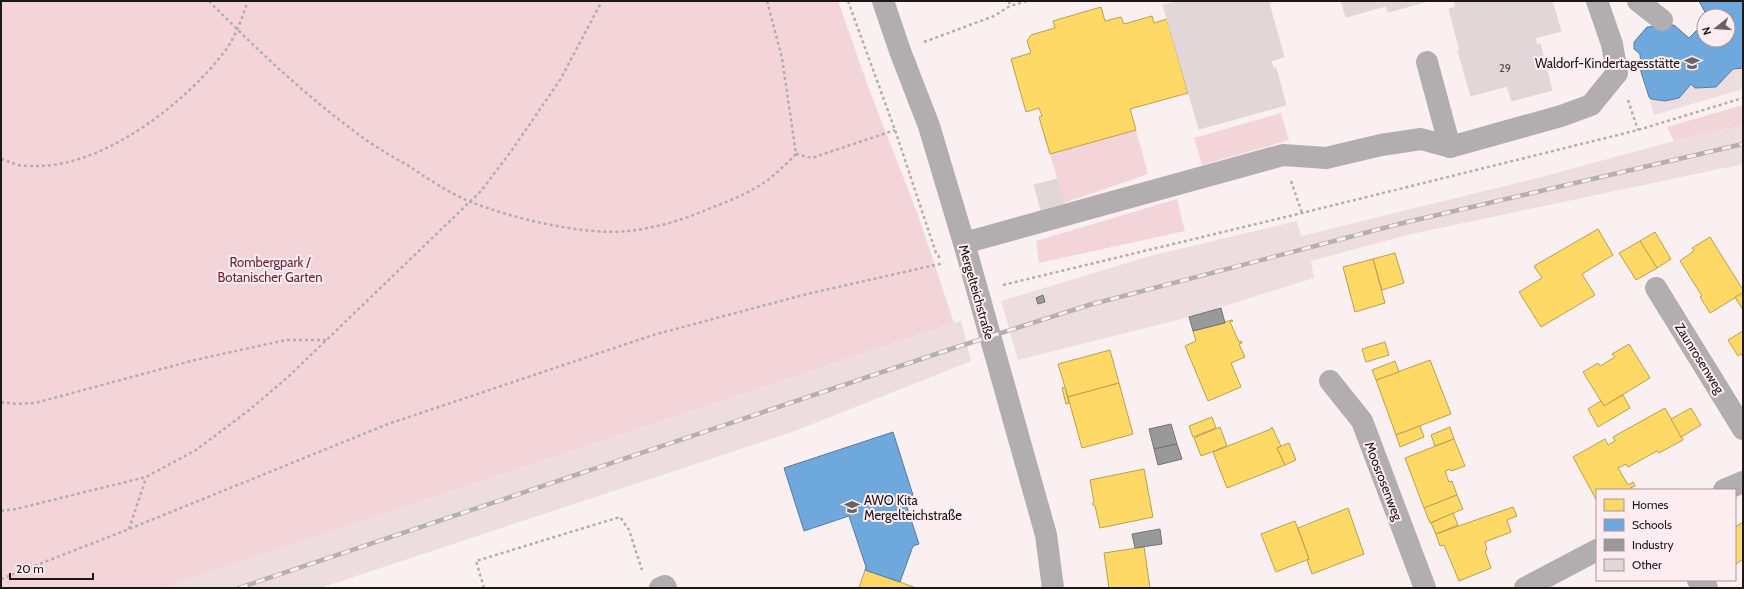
<svg xmlns="http://www.w3.org/2000/svg" width="1744" height="589" viewBox="0 0 1744 589" font-family="Cabin,sans-serif">
  <style>
    .built { fill: #eddddf }
    .green { fill: #f2d4d9 }
    .homes { fill: #ffd966; stroke: #bc9e4e }
    .schools { fill: #6fa8dc; stroke: #577ca1 }
    .industry { fill: #999; stroke: #747272 }
    .building { fill: #e1d7d9; stroke: #e0d7d9 }
    .lines { fill: none; stroke-linecap: round; stroke-linejoin: round }
    .path { stroke: #b3adae; stroke-width: 2.5; stroke-dasharray: 3 3; stroke-linecap: butt }
    .minor { stroke: #b2adae; stroke-width: 22 }
    .rail-casing { stroke: #b6afb1; stroke-width: 4.5 }
    .rail { stroke: #fdedf0; stroke-width: 3; stroke-dasharray: 9; stroke-linecap: butt }
    .labels { text-anchor: middle; dominant-baseline: central; stroke-width: 4; stroke-linejoin: round; paint-order: stroke }
    .number-label { font-size: 11px; fill: #52494a }
    .poi-label { font-size: 13px; fill: #1f1617; stroke: #fdedf0; text-anchor: end }
    .park-label { font-size: 13px; fill: #6e2439; stroke: #fdedf0 }
    .street-label { font-size: 13px; fill: #1f1617; stroke: #fdedf0 }
  </style>
  <rect width="100%" height="100%" fill="#faf0f2"/>
  <!-- built -->
  <g class="built">
    <path d="M1743 1V89L1654 115 1641 72 1640 54 1634 49V42L1647 27 1674 25 1689 38 1696 31 1699 30 1704 40H1728V16H1707Z"/>
    <path d="M1743 125V164L1407 235 1311 261 1314 278 1189 317 1018 360 1001 301 1150 256 1297 221 1301 236 1541 177 1674 141Z"/>
    <path d="M961 321 971 361 795 431 320 588H162Z"/>
  </g>
  <!-- green -->
  <g class="green">
    <path d="M1 1H838L869 89 918 215 954 323 162 588H1Z"/>
    <path d="M1743 105V125L1674 141 1667 127Z"/>
    <path d="M1281 113 1289 140 1202 165 1194 138Z"/>
    <path d="M1136 130 1148 174 1064 203 1050 154Z"/>
    <path d="M1177 199 1185 231 1039 263 1036 241Z"/>
  </g>
  <!-- homes -->
  <g class="homes">
    <path d="M1101 7 1105 21 1121 17 1124 24 1152 16 1154 23 1167 19 1188 93 1130 109 1136 130 1050 154 1039 117 1042 116 1039 108 1026 112 1011 59 1031 53 1027 41 1031 35 1055 28 1053 21Z"/>
    <path d="M1598 229 1613 255 1582 274 1595 295 1541 327 1519 292 1542 278 1534 266Z"/>
    <path d="M1655 232 1671 259 1657 268 1640 241Z"/>
    <path d="M1710 237 1743 290V293L1710 313 1700 297 1702 296 1680 261 1694 251 1692 248Z"/>
    <path d="M1640 241 1657 268 1636 280 1619 253Z"/>
    <path d="M1395 253 1404 283 1382 290 1373 259Z"/>
    <path d="M1373 259 1385 303 1355 312 1343 267Z"/>
    <path d="M1743 293V310L1735 297Z"/>
    <path d="M1232 320 1233 321 1230 322 1239 342 1241 341 1242 343 1239 344 1245 357 1231 363 1241 387 1208 401 1185 346 1196 341 1193 331Z"/>
    <path d="M1743 331V357L1741 354 1738 356 1728 340Z"/>
    <path d="M1385 342 1389 355 1366 362 1362 349Z"/>
    <path d="M1629 344 1650 378 1604 406 1583 372 1598 363 1600 366 1615 357 1612 354Z"/>
    <path d="M1110 350 1119 383 1068 397 1058 364Z"/>
    <path d="M1430 360 1451 414 1396 435 1376 380Z"/>
    <path d="M1395 361 1399 372 1376 380 1372 370Z"/>
    <path d="M1119 383 1133 434 1082 448 1068 397Z"/>
    <path d="M1065 387 1069 403 1066 404 1062 388Z"/>
    <path d="M1623 395 1630 408 1598 427 1588 409 1601 401 1604 406Z"/>
    <path d="M1665 408 1683 440 1659 453 1657 451 1628 467 1626 464 1618 468 1628 485 1633 482 1635 486 1630 488 1631 490H1597V501L1573 457 1605 439 1608 445 1615 441 1613 437Z"/>
    <path d="M1691 408 1701 425 1681 437 1671 419Z"/>
    <path d="M1212 417 1216 428 1193 437 1189 426Z"/>
    <path d="M1420 426 1424 437 1400 447 1396 435Z"/>
    <path d="M1220 427 1227 446 1201 456 1194 438Z"/>
    <path d="M1272 427 1281 446 1277 448 1285 465 1227 488 1213 452 1271 429Z"/>
    <path d="M1450 427 1454 439 1435 446 1431 435Z"/>
    <path d="M1454 439 1465 466 1451 471V469L1445 471 1449 482 1452 481 1457 495 1424 508 1405 458Z"/>
    <path d="M1289 443 1296 460 1285 465 1277 448Z"/>
    <path d="M1144 469 1153 517 1100 528 1095 506 1092 504 1094 502 1090 480Z"/>
    <path d="M1457 495 1463 509 1430 523 1424 508Z"/>
    <path d="M1513 507 1517 516 1507 520 1511 532 1485 542 1487 550 1485 551 1491 568 1459 581 1444 545 1440 546 1436 534Z"/>
    <path d="M1348 508 1364 554 1312 574 1307 560 1309 559 1298 528Z"/>
    <path d="M1453 513 1458 525 1436 534 1431 523Z"/>
    <path d="M1295 521 1309 559 1276 572 1261 534Z"/>
    <path d="M1743 522V559L1735 565V527Z"/>
    <path d="M1144 547 1150 588H1109L1104 553Z"/>
    <path d="M865 570 900 582 916 588H859Z"/>
  </g>
  <!-- schools -->
  <g class="schools">
    <path d="M1699 1H1743V68L1733 69 1716 87 1695 88 1691 84 1679 98 1665 101 1651 99 1649 97 1641 72 1640 54 1634 49V42L1647 27 1674 25 1689 38 1696 31 1699 30 1704 26V40H1728V16H1707Z"/>
    <path d="M893 432 913 495 904 498 919 544 913 546 900 582 865 570 866 567 849 516 804 531 784 468Z"/>
  </g>
  <!-- industry -->
  <g class="industry">
    <path d="M1043 295 1045 302 1038 304 1036 298Z"/>
    <path d="M1221 308 1225 323 1193 331 1189 317Z"/>
    <path d="M1171 424 1177 444 1154 449 1149 429Z"/>
    <path d="M1177 444 1182 459 1158 465 1154 449Z"/>
    <path d="M1160 529 1162 544 1135 548 1132 534Z"/>
  </g>
  <!-- building -->
  <g class="building">
    <path d="M1179 1H1211L1216 19 1269 3 1284 57 1271 61 1273 68H1276L1286 105 1199 129 1163 5Z"/>
    <path d="M1211 1H1276L1216 19Z"/>
    <path d="M1341 1H1429L1388 12 1386 6 1346 17Z"/>
    <path d="M1454 1H1478L1456 7Z"/>
    <path d="M1478 1H1484L1498 48 1535 38 1537 45 1540 44 1552 90 1512 101 1507 86 1471 96 1458 51H1460L1449 9Z"/>
    <path d="M1484 1H1513L1487 8Z"/>
    <path d="M1513 1H1552L1561 31 1498 48 1487 8Z"/>
    <path d="M1057 179 1064 203 1041 210 1034 185Z"/>
  </g>
  <g class="lines">
    <!-- path -->
    <g class="path">
      <path d="M209 1C257 50 307 97 362 137 377 148 393 157 409 166 428 179 449 193 471 202 511 218 585 236 628 231 657 228 686 219 713 207 732 200 751 192 768 180 778 172 787 163 796 154L782 58 767 1"/>
      <path d="M848 1 895 130 936 253 940 258"/>
      <path d="M1009 1 1010 6"/>
      <path d="M924 42 994 16 1010 6 1027 1"/>
      <path d="M1628 100 1638 130"/>
      <path d="M796 154 812 158 895 130"/>
      <path d="M1 159C7 161 12 163 18 165 24 166 31 166 36 166 104 167 189 101 227 48 237 34 242 17 248 1"/>
      <path d="M1291 181 1302 213"/>
      <path d="M1003 285 1302 213 1638 130 1743 98"/>
      <path d="M1 402 16 404 35 403 195 360 286 340H327"/>
      <path d="M1 511 16 509 146 477 196 450 248 411 288 377 481 191 512 150 560 80 602 1"/>
      <path d="M129 529 146 478"/>
      <path d="M1 579 129 529 388 424 653 335 807 294 944 263"/>
      <path d="M484 588 476 561 620 517 629 530 642 570"/>
    </g>
    <!-- minor -->
    <g class="minor">
      <path d="M883 1 900 51 929 126 964 243 1046 535 1053 588"/>
      <path d="M1638 1 1662 20"/>
      <path d="M1427 62 1450 147"/>
      <path d="M964 243 1283 155 1326 158 1381 145 1421 139 1450 147 1561 116 1591 105 1617 73 1612 44 1597 1"/>
      <path d="M1656 288 1743 429"/>
      <path d="M1330 381 1362 421 1425 588"/>
      <path d="M1724 490 1743 482"/>
      <path d="M1698 580 1707 588"/>
      <path d="M660 588 665 586 666 588"/>
      <path d="M1525 588 1597 550"/>
    </g>
    <!-- rail casing -->
    <g class="rail-casing">
      <path id="rail" d="M239 588 957 347 1089 305 1403 223 1743 144"/>
    </g>
    <!-- rail -->
    <use href="#rail" class="rail"/>
  </g>
  <!-- icons -->
  <defs>
    <g id="school-bare" transform="scale(1.2)"><path d="M0-5L7-2L0 1L-7-2ZM-4 1L0 2.5L4 1V4Q0 6-4 4Z" fill="#6c6264" stroke="#fdedf0" stroke-width="2.5" paint-order="stroke"/></g>
  </defs>
  <g fill-rule="evenodd">
    <use href="#school-bare" x="1692" y="63"/>
    <use href="#school-bare" x="852" y="507"/>
  </g>
  <g class="labels">
    <!-- number labels -->
    <g class="number-label">
      <text x="1505" y="68">29</text>
    </g>
    <!-- poi labels -->
    <g class="poi-label">
      <text x="1680" y="63">Waldorf-Kindertagesstätte</text>
      <text x="864" y="500" text-anchor="start">AWO Kita<tspan x="864" dy="15">Mergelteichstraße</tspan></text>
    </g>
    <!-- park labels -->
    <g class="park-label">
      <text x="270" y="262">Rombergpark /<tspan x="270" dy="15">Botanischer Garten</tspan></text>
    </g>
    <!-- street labels -->
    <g class="street-label">
      <text transform="translate(977 292) rotate(74)">Mergelteichstraße</text>
      <text transform="translate(1700 358) rotate(58)">Zaunrosenweg</text>
      <text transform="translate(1384 481) rotate(69)">Moosrosenweg</text>
    </g>
  </g>
  <!-- border -->
  <rect width="1744" height="589" fill="none" stroke="#1f1617" stroke-width="4"/>
  <!-- legend -->
  <rect x="1596" y="489" width="140" height="92" fill="#fdedf0" stroke="#a49799"/>
  <rect x="1604" y="499" width="20" height="12" fill="#ffd966" stroke="#a49799"/>
  <text x="1632" y="509" font-size="12" fill="#1f1617">Homes</text>
  <rect x="1604" y="519" width="20" height="12" fill="#6fa8dc" stroke="#a49799"/>
  <text x="1632" y="529" font-size="12" fill="#1f1617">Schools</text>
  <rect x="1604" y="539" width="20" height="12" fill="#999999" stroke="#a49799"/>
  <text x="1632" y="549" font-size="12" fill="#1f1617">Industry</text>
  <rect x="1604" y="559" width="20" height="12" fill="#e1d7d9" stroke="#a49799"/>
  <text x="1632" y="569" font-size="12" fill="#1f1617">Other</text>
  <!-- north arrow -->
  <g transform="translate(1716 28) rotate(253)"><circle r="19" fill="#fdedf0" stroke="#a49799"/>
  <path d="M0-3L7 15L0 10L-7 15Z" fill="#6c6264"/>
  <text y="-6" font-size="11" font-weight="bold" text-anchor="middle" fill="#1f1617">N</text>
  </g>
  <!-- scale -->
  <path d="M10 573v6h83v-6" fill="none" stroke="#1f1617" stroke-width="2"/>
  <text x="16" y="573" font-size="12" fill="#1f1617" stroke="#fdedf0" stroke-width="3" paint-order="stroke">20 m</text>
</svg>
